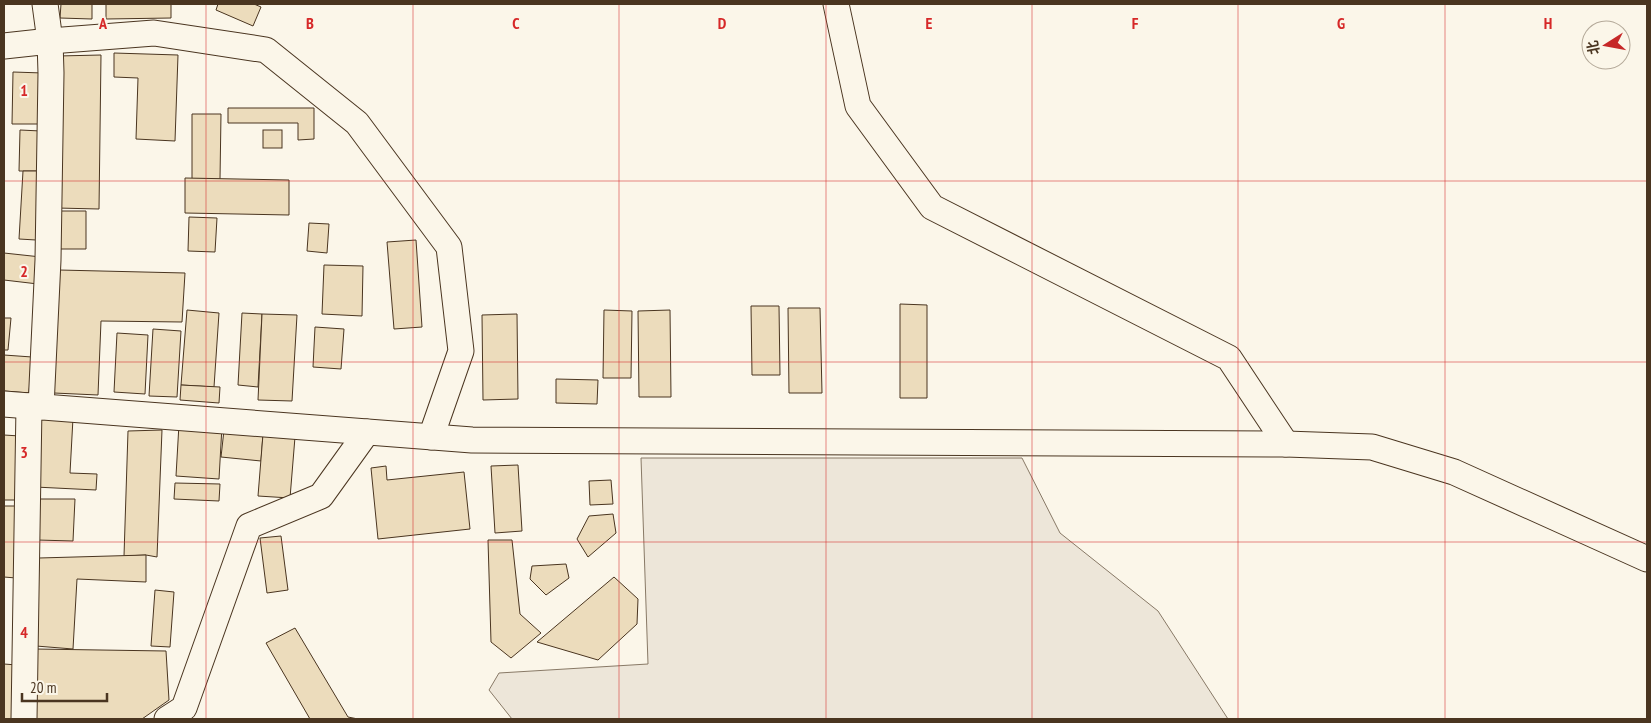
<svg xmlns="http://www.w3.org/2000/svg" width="1651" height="723" viewBox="0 0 1651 723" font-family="'PT Sans Narrow','Noto Sans SC',sans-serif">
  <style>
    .green { fill: #ede6d9; stroke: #887966 }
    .building { fill: #ecdcbc; stroke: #4a3520 }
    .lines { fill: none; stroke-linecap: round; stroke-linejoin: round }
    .minor-casing { stroke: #4a3520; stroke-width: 27 }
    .minor { stroke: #fbf6e9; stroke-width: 25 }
    .grid { fill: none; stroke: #d62828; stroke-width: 1; stroke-opacity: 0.55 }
    .grid-label { font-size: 16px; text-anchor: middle; font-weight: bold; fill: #d62828; stroke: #fbf6e9; stroke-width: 4; stroke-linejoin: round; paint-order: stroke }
  </style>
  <rect width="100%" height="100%" fill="#fbf6e9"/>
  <!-- green -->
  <path class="green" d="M641 458H1022L1060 533 1158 611 1228 719H512L489 690 499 673 648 664Z"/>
  <!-- building -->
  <g class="building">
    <path d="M61 4H92V19L60 18Z"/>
    <path d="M106 4H171V18L106 19Z"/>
    <path d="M218 4H254L261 7 253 26 216 10Z"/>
    <path d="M114 53 178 55 175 141 136 139 138 78 114 77Z"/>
    <path d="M101 55 99 209 57 208 58 56Z"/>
    <path d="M13 72 43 73 42 124H12Z"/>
    <path d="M228 108H314V139L298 140V123H228Z"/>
    <path d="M192 114H221L220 179H192Z"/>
    <path d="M20 130 41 131 40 171H19Z"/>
    <rect x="263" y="130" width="19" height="18"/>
    <path d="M23 171H40L36 240 19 239Z"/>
    <path d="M185 178 289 180V215L185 213Z"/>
    <path d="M61 211H86V249H60Z"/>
    <path d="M189 217 217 218 215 252 188 251Z"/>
    <path d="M309 223 329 224 327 253 307 251Z"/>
    <path d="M416 240 422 327 394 329 387 242Z"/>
    <path d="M4 253 41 257 38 284 4 280Z"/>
    <path d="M324 265 363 266 362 316 322 314Z"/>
    <path d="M59 270 185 273 182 322 101 321 98 395 54 393Z"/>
    <path d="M900 304 927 305V398H900Z"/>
    <path d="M751 306H779L780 375H752Z"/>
    <path d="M788 308H820L822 393H789Z"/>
    <path d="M187 310 219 313 214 387 181 385Z"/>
    <path d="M604 310 632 311 631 378H603Z"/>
    <path d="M670 310 671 397H639L638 311Z"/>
    <path d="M242 313 262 314 258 387 238 385Z"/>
    <path d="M262 314 297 315 292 401 258 400Z"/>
    <path d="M517 314 518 399 483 400 482 315Z"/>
    <path d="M4 318H11L8 350H4Z"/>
    <path d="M315 327 344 329 341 369 313 367Z"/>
    <path d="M153 329 181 331 177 397 149 396Z"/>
    <path d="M117 333 148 335 145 394 114 392Z"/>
    <path d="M4 355 32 357 29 393 4 391Z"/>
    <path d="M556 379 598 380 597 404 556 403Z"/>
    <path d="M181 385 220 387 219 403 180 400Z"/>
    <path d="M37 417 73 418 70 473 97 474 96 490 35 487Z"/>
    <path d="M179 424 222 426 219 479 176 476Z"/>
    <path d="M162 430 157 557 146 555 124 556 128 431Z"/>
    <path d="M224 430 263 434 261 461 221 457Z"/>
    <path d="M263 434 295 437 290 498 258 496Z"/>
    <path d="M4 435 20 436 18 500H4Z"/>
    <path d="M518 465 522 531 495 533 491 466Z"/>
    <path d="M386 466 387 480 464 472 470 529 378 539 371 468Z"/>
    <path d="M611 480 613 504 590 505 589 481Z"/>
    <path d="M175 483 220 484 219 501 174 499Z"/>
    <path d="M39 499H75L73 541 37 540Z"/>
    <path d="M4 506H19L16 578 4 577Z"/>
    <path d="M613 514 616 533 588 557 577 539 589 516Z"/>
    <path d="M281 536 288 590 267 593 260 538Z"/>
    <path d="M488 540H512L520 614 541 633 511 658 491 642Z"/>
    <path d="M146 555V582L77 579 73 649 36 646 39 558Z"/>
    <path d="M566 564 569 578 546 595 530 579 532 566Z"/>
    <path d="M614 577 638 599 637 624 598 660 537 642Z"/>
    <path d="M155 590 174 592 170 647 151 646Z"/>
    <path d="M295 628 348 717 358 719H310L266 643Z"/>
    <path d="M35 649 166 651 169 700 142 719H34Z"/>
    <path d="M4 664 17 665 14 719H4Z"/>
  </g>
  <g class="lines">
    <!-- minor casing -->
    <g class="minor-casing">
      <g id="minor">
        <path d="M836 4 858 106 932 207 1229 358 1286 444"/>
        <path d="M4 46 50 41 154 33 266 50 357 123 449 247 461 351 431 437"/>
        <path d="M4 404 472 440 1286 444 1372 447 1454 472 1647 559"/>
        <path d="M41 407 48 260 51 73 50 41 45 4"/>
        <path d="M24 719 29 406"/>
        <path d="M167 719 184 708 249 526 321 496 367 432"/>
      </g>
    </g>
    <!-- minor -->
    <use href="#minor" class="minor"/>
  </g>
  <!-- grid -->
  <path class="grid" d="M206 4V719M413 4V719M619 4V719M826 4V719M1032 4V719M1238 4V719M1445 4V719M4 181H1647M4 362H1647M4 542H1647"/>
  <g class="grid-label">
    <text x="103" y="29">A</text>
    <text x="310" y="29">B</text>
    <text x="516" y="29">C</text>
    <text x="722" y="29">D</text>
    <text x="929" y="29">E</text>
    <text x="1135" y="29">F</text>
    <text x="1341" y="29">G</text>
    <text x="1548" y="29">H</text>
    <text x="24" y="96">1</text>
    <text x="24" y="277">2</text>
    <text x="24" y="458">3</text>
    <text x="24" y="638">4</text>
  </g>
  <!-- border -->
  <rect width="1651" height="723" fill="none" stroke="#4a3520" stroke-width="10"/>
  <!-- north arrow -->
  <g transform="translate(1606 45) rotate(259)"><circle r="24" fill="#fbf6e9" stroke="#b4a999"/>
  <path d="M0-4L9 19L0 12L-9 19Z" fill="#c62828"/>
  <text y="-8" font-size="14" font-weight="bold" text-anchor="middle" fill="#4a3520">北</text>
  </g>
  <!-- scale -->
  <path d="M22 693v8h85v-8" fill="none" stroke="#4a3520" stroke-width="2.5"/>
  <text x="30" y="693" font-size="15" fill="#4a3520" stroke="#fbf6e9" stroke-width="4" paint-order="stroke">20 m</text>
</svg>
